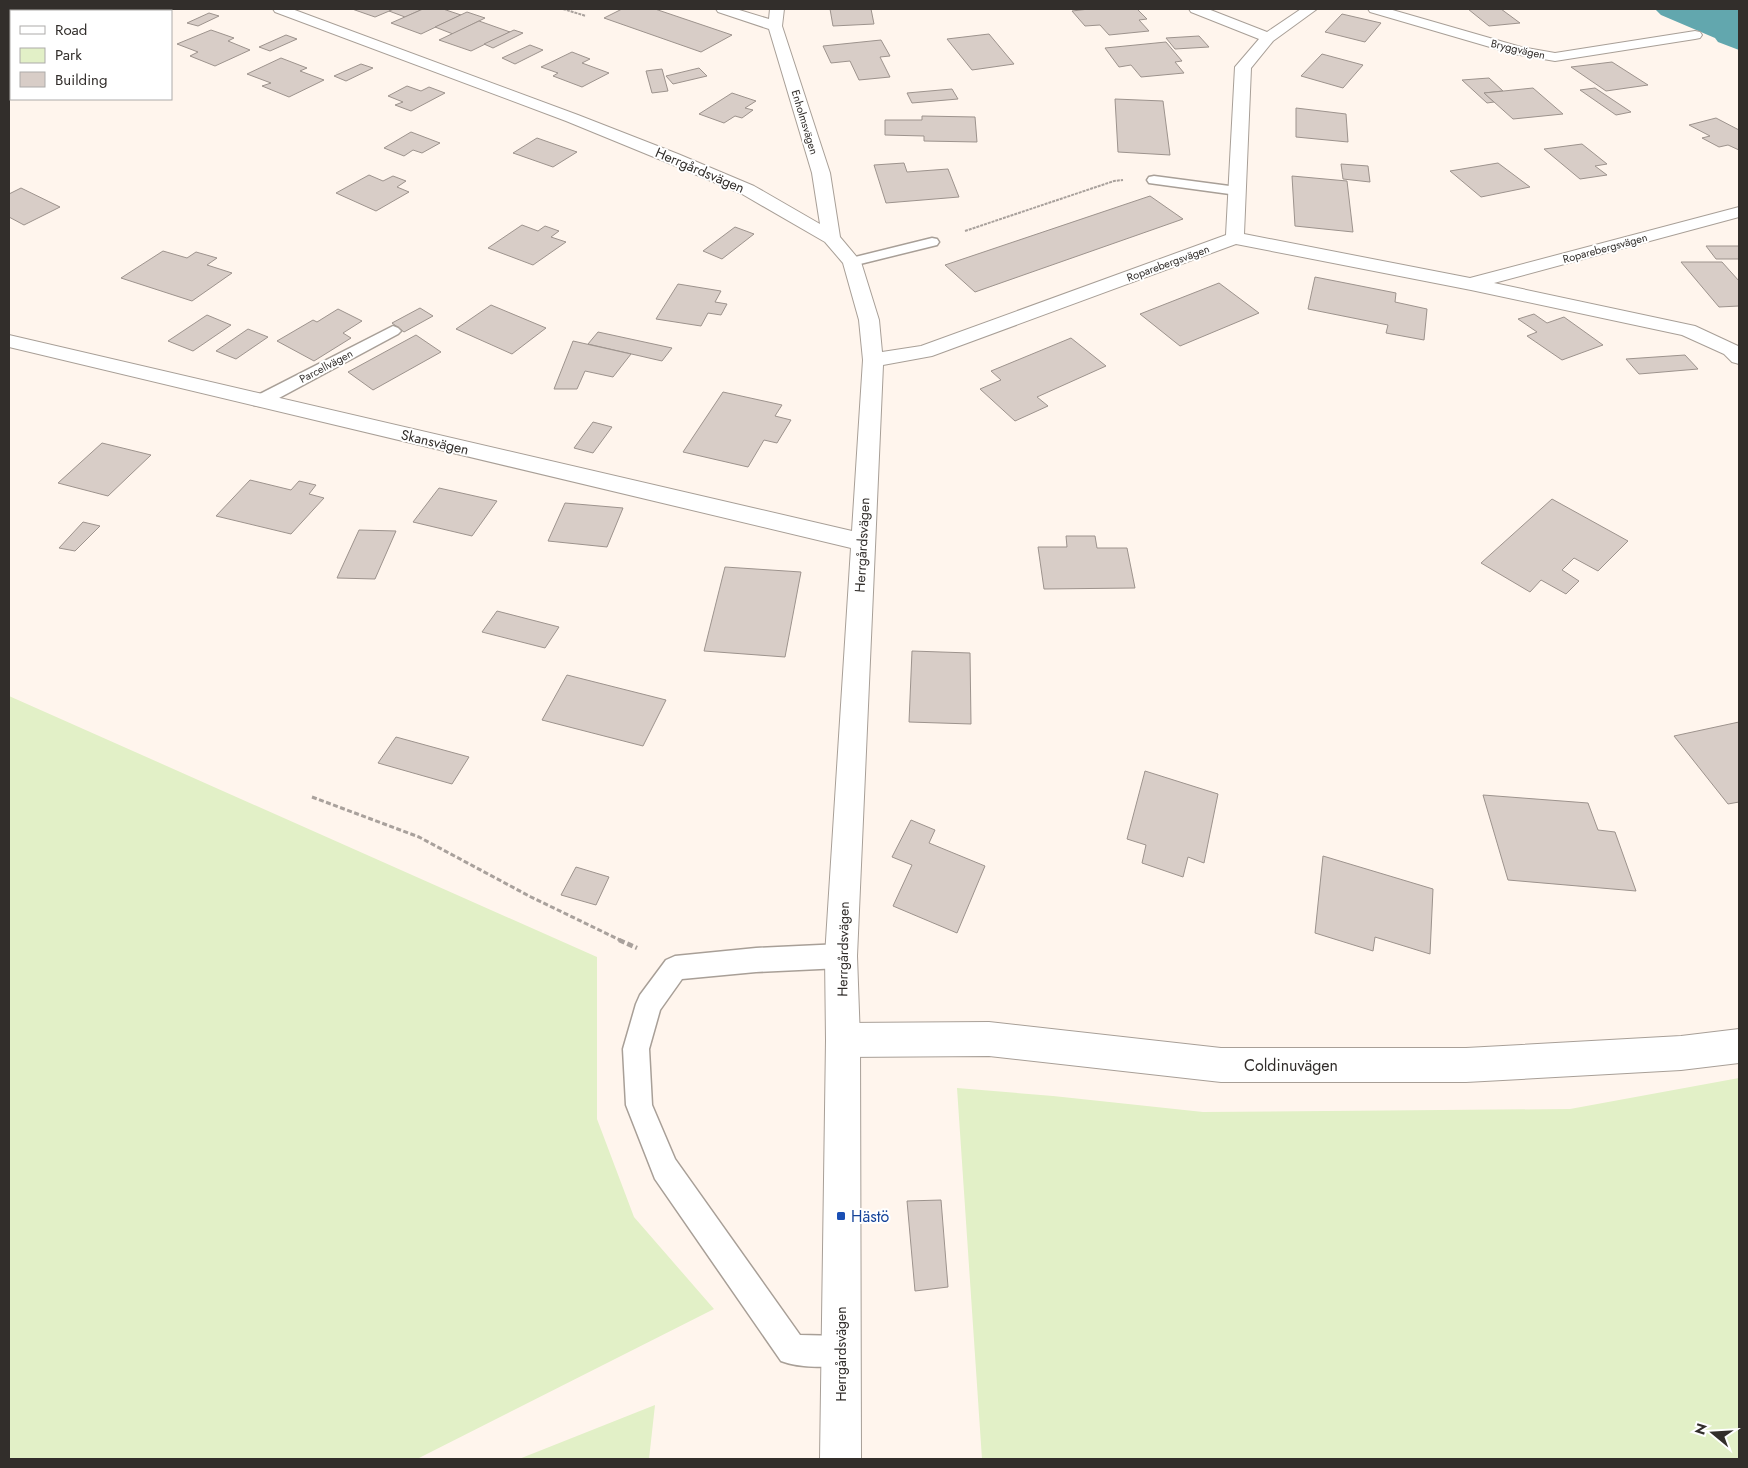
<svg xmlns="http://www.w3.org/2000/svg" width="1748" height="1468" viewBox="0 0 1748 1468" font-family="Jost,sans-serif">
  <style>
    .green { fill: #e2f0c7 }
    .water { fill: #62a7ae }
    .building { fill: #d8cdc7; stroke: #9d938d }
    .lines { fill: none; stroke-linecap: round; stroke-linejoin: round }
    .lane-casing { stroke: #a89f97; stroke-width: 3 }
    .street-casing { stroke: #a89f97; stroke-width: 2 }
    .secondary-casing { stroke: #a89f97; stroke-width: 2 }
    .path-far2 { stroke: #a9a19c; stroke-width: 2; stroke-dasharray: 3 1; stroke-linecap: butt }
    .path-far1 { stroke: #a9a19c; stroke-width: 3; stroke-dasharray: 5 2.5; stroke-linecap: butt }
    .path { stroke: #a9a19c; stroke-width: 4.5; stroke-dasharray: 6 3; stroke-linecap: butt }
    .lane { fill: #fff; fill-rule: evenodd }
    .street { fill: #fff; fill-rule: evenodd }
    .secondary { fill: #fff; fill-rule: evenodd }
    .transit-dot { fill: #1a4fb4; stroke: #fff; stroke-width: 2 }
    .labels { text-anchor: middle; dominant-baseline: central; stroke-width: 4; stroke-linejoin: round; paint-order: stroke }
    .far-street-label { font-size: 11px; fill: #322e2b; stroke: #fff }
    .street-label { font-size: 14px; fill: #322e2b; stroke: #fff }
    .near-street-label { font-size: 16px; fill: #322e2b; stroke: #fff }
    .near-transit-label { font-size: 16px; fill: #164399; stroke: #fff; text-anchor: start }
  </style>
  <rect width="100%" height="100%" fill="#fff5ed"/>
  <!-- green -->
  <g class="green">
    <path d="M9 696 597 957V1119L634 1217 714 1309 417 1459H9Z"/>
    <path d="M1739 1078V1459H982L957 1088 1053 1096 1203 1112 1570 1109Z"/>
    <path d="M655 1405 649 1459H519Z"/>
  </g>
  <!-- water -->
  <path class="water" d="M1655 9H1739V50L1718 42 1715 38 1661 15Z"/>
  <!-- building -->
  <g class="building">
    <path d="M352 9H394L375 17Z"/>
    <path d="M394 9H423L405 17 389 11Z"/>
    <path d="M423 9H443L461 15 421 34 391 23Z"/>
    <path d="M622 9H655L732 35 701 52 604 18Z"/>
    <path d="M830 9H871L874 24 833 26Z"/>
    <path d="M1089 9H1137L1147 19 1139 20 1149 31 1109 35 1100 25 1085 26 1072 11Z"/>
    <path d="M1468 9H1501L1520 23 1489 26Z"/>
    <path d="M467 12 485 18 453 34 435 27Z"/>
    <path d="M209 13 219 16 198 26 187 23Z"/>
    <path d="M1342 14 1381 23 1365 42 1325 32Z"/>
    <path d="M479 21 510 32 471 51 439 40Z"/>
    <path d="M211 30 234 38 228 41 250 50 215 66 190 56 198 52 177 44Z"/>
    <path d="M514 30 523 33 493 48 484 44Z"/>
    <path d="M989 34 1014 64 972 70 947 39Z"/>
    <path d="M286 35 297 39 270 51 259 47Z"/>
    <path d="M1199 36 1209 47 1175 49 1166 38Z"/>
    <path d="M881 40 890 56 880 57 890 77 859 80 850 61 831 63 823 46Z"/>
    <path d="M1166 42 1182 61 1175 62 1184 73 1141 77 1131 65 1119 67 1105 48Z"/>
    <path d="M530 45 543 50 515 64 502 58Z"/>
    <path d="M572 52 590 59 582 63 609 73 582 87 553 76 558 73 541 67Z"/>
    <path d="M1322 54 1363 65 1343 88 1301 76Z"/>
    <path d="M281 58 307 68 300 71 324 80 289 97 262 86 271 83 247 74Z"/>
    <path d="M1612 62 1648 85 1606 91 1571 67Z"/>
    <path d="M361 64 373 68 346 81 334 76Z"/>
    <path d="M699 68 707 76 673 84 666 76Z"/>
    <path d="M662 69 668 91 652 93 646 71Z"/>
    <path d="M1489 78 1503 91 1484 93 1494 102 1487 103 1462 80Z"/>
    <path d="M407 86 421 91 429 87 445 93 411 111 395 105 403 102 388 96Z"/>
    <path d="M1533 88 1563 114 1513 119 1484 93Z"/>
    <path d="M1595 88 1631 112 1616 115 1580 90Z"/>
    <path d="M952 89 958 99 912 103 907 93Z"/>
    <path d="M732 93 756 101 745 108 753 110 742 118 735 116 724 123 699 114Z"/>
    <path d="M1115 99 1163 101 1170 155 1118 152Z"/>
    <path d="M1296 108 1346 114 1348 142 1296 137Z"/>
    <path d="M922 116 975 117 977 142 924 141V136L885 135V120H922Z"/>
    <path d="M1716 118 1739 130V150L1728 145 1719 147 1702 138 1710 136 1689 125Z"/>
    <path d="M411 132 440 143 422 153 413 150 404 156 384 148Z"/>
    <path d="M537 138 577 152 553 167 513 153Z"/>
    <path d="M1582 144 1607 164 1595 166 1607 175 1580 179 1544 149Z"/>
    <path d="M904 163 907 172 948 169 959 197 886 203 874 165Z"/>
    <path d="M1498 163 1530 187 1481 197 1450 171Z"/>
    <path d="M1341 164 1368 166 1370 182 1343 179Z"/>
    <path d="M369 175 383 181 393 176 406 181 397 187 409 192 376 211 336 193Z"/>
    <path d="M1292 176 1347 181 1353 232 1295 226Z"/>
    <path d="M21 188 60 207 24 225 9 217V194Z"/>
    <path d="M1150 196 1183 219 975 292 945 265Z"/>
    <path d="M522 225 538 231 545 226 559 231 551 237 566 242 533 265 488 248Z"/>
    <path d="M735 227 754 234 722 259 703 251Z"/>
    <path d="M1706 246H1739V259H1716Z"/>
    <path d="M163 251 187 258 196 252 217 258 207 265 232 273 192 301 121 278Z"/>
    <path d="M1681 262H1722L1739 281V306L1719 307Z"/>
    <path d="M1315 277 1396 293 1395 302 1427 309 1424 340 1386 333 1388 325 1308 309Z"/>
    <path d="M1219 283 1259 313 1180 346 1140 314Z"/>
    <path d="M678 284 721 291 715 302 727 304 721 315 708 313 701 326 656 319Z"/>
    <path d="M491 305 546 328 512 354 456 329Z"/>
    <path d="M420 308 433 316 404 332 392 323Z"/>
    <path d="M338 309 362 321 343 333 351 338 314 361 277 341 313 320 317 322Z"/>
    <path d="M1534 314 1547 323 1564 317 1603 345 1562 360 1527 336 1537 332 1518 319Z"/>
    <path d="M207 315 231 325 193 351 168 341Z"/>
    <path d="M248 329 268 337 236 359 216 351Z"/>
    <path d="M598 332 672 348 662 361 588 344Z"/>
    <path d="M416 335 441 352 373 390 348 372Z"/>
    <path d="M1071 338 1106 366 1037 397 1048 406 1015 421 980 389 1001 380 991 371Z"/>
    <path d="M573 341 631 354 613 377 585 371 577 389H554Z"/>
    <path d="M1685 355 1698 369 1639 374 1626 359Z"/>
    <path d="M723 392 782 405 775 416 791 420 777 443 764 440 748 467 683 452Z"/>
    <path d="M593 422 612 427 593 453 574 448Z"/>
    <path d="M102 443 151 455 108 496 58 483Z"/>
    <path d="M250 480 291 490 299 481 316 485 309 494 324 498 291 534 216 516Z"/>
    <path d="M439 488 497 501 472 536 413 522Z"/>
    <path d="M1552 499 1628 541 1598 571 1574 558 1562 570 1579 581 1566 594 1541 580 1530 592 1481 563Z"/>
    <path d="M565 503 623 508 607 547 548 541Z"/>
    <path d="M83 522 100 526 75 551 59 548Z"/>
    <path d="M359 530 396 531 375 579 337 578Z"/>
    <path d="M1066 536H1095L1097 548H1127L1135 588 1044 589 1038 547H1067Z"/>
    <path d="M725 567 801 572 785 657 704 651Z"/>
    <path d="M497 611 559 627 545 648 482 632Z"/>
    <path d="M912 651 970 653 971 724 909 722Z"/>
    <path d="M567 675 666 700 643 746 542 720Z"/>
    <path d="M1739 722V802L1728 804 1674 736Z"/>
    <path d="M396 737 469 757 452 784 378 763Z"/>
    <path d="M1145 771 1218 794 1204 863 1188 857 1183 877 1142 863 1146 845 1127 839Z"/>
    <path d="M1483 795 1588 803 1598 830 1615 832 1636 891 1508 880Z"/>
    <path d="M911 820 935 830 929 843 985 866 957 933 893 906 912 865 892 857Z"/>
    <path d="M1323 856 1433 889 1430 954 1375 937 1373 951 1315 933Z"/>
    <path d="M576 867 609 877 596 905 561 895Z"/>
    <path d="M941 1200 948 1287 915 1291 907 1201Z"/>
  </g>
  <g class="lines">
    <!-- lane casing -->
    <g class="lane-casing">
      <g id="lane">
        <path d="M1154 176 1237 187 1244 191 1237 195 1149 183 1147 180 1149 177Z"/>
        <path d="M932 238 937 239 939 242 937 245 852 266 847 265 845 262 847 259Z"/>
        <path d="M393 326 398 328 401 331 398 334 266 405 260 406 254 405 252 401 254 397Z"/>
        <path d="M841 944 850 948 853 956 850 964 841 968 756 972 682 979 660 1010 649 1049 652 1105 675 1159 800 1335 842 1336 853 1340 857 1351 853 1362C835 1369 799 1368 781 1361L655 1179 626 1105 623 1049 636 1004 640 995 666 960 675 956 756 948Z"/>
      </g>
    </g>
    <!-- street casing -->
    <g class="street-casing">
      <g id="street">
        <path d="M273 9H292L578 115 678 154 754 186 820 224 812 173 769 29 718 12 716 9H736L769 19 770 9H784L782 26 830 173 840 237 861 262 879 320 882 352 921 346 1226 235 1235 67 1259 39 1191 12 1189 9H1208L1267 32 1301 9H1317L1273 41 1251 68 1244 234 1470 278 1739 207V217L1494 283 1695 326 1738 346 1739 364 1732 362 1724 354 1682 335 1471 290 1236 244 932 356 883 365 857 956 852 967 841 971 830 967 825 956 851 548 9 347V335L852 531 863 360 859 320 843 263 825 242 742 194 666 162 566 121 275 12Z"/>
        <path d="M1368 9H1389L1521 47 1555 53 1695 31 1700 32 1702 35 1700 38 1695 39 1555 61 1514 54 1370 12Z"/>
        <path d="M989 1022 1221 1048H1466L1681 1036 1739 1029V1063L1681 1070 1466 1082H1221L989 1056 843 1057 831 1052 826 1040 831 1028 843 1023Z"/>
      </g>
    </g>
    <!-- secondary casing -->
    <g class="secondary-casing">
      <path id="secondary" d="M841 941 852 945 857 956 860 1040 861 1459H820L826 1040 825 956 830 945Z"/>
    </g>
    <!-- path-far2 -->
    <g class="path-far2">
      <path d="M563 9 586 16"/>
      <path d="M965 231 1114 181 1123 180"/>
    </g>
    <!-- path-far1 -->
    <path class="path-far1" d="M312 797 419 837 531 897 622 941"/>
    <!-- path -->
    <path class="path" d="M619 940 637 948"/>
    <!-- lane -->
    <use href="#lane" class="lane"/>
    <!-- street -->
    <use href="#street" class="street"/>
    <!-- secondary -->
    <use href="#secondary" class="secondary"/>
  </g>
  <!-- markers -->
  <rect class="transit-dot" x="836" y="1211" width="10" height="10" rx="2.5"/>
  <g class="labels">
    <!-- far-street labels -->
    <g class="far-street-label">
      <text transform="translate(1518 49) rotate(13)">Bryggvägen</text>
      <text transform="translate(805 122) rotate(73)">Enholmsvägen</text>
      <text transform="translate(1605 248) rotate(-15)">Roparebergsvägen</text>
      <text transform="translate(1168 263) rotate(-20)">Roparebergsvägen</text>
      <text transform="translate(326 366) rotate(-28)">Parcellvägen</text>
    </g>
    <!-- street labels -->
    <g class="street-label">
      <text transform="translate(700 170) rotate(23)">Herrgårdsvägen</text>
      <text transform="translate(435 442) rotate(13)">Skansvägen</text>
      <text transform="translate(862 545) rotate(-87)">Herrgårdsvägen</text>
      <text transform="translate(843 949) rotate(-89)">Herrgårdsvägen</text>
      <text transform="translate(841 1354) rotate(-90)">Herrgårdsvägen</text>
    </g>
    <!-- near-street labels -->
    <g class="near-street-label">
      <text x="1291" y="1065">Coldinuvägen</text>
    </g>
    <!-- near-transit labels -->
    <g class="near-transit-label">
      <text x="851" y="1216">Hästö</text>
    </g>
  </g>
  <!-- border -->
  <rect width="1748" height="1468" fill="none" stroke="#322e2b" stroke-width="20"/>
  <!-- legend -->
  <rect x="10" y="10" width="162" height="90" fill="#ffffff" stroke="#adabaa"/>
  <rect x="20" y="26" width="25" height="8" fill="#ffffff" stroke="#adabaa"/>
  <text x="55" y="35" font-size="15" fill="#322e2b">Road</text>
  <rect x="20" y="48" width="25" height="15" fill="#e2f0c7" stroke="#adabaa"/>
  <text x="55" y="60" font-size="15" fill="#322e2b">Park</text>
  <rect x="20" y="72" width="25" height="15" fill="#d8cdc7" stroke="#adabaa"/>
  <text x="55" y="85" font-size="15" fill="#322e2b">Building</text>
  <!-- north arrow -->
  <g transform="translate(1713 1433) rotate(288)" stroke="#ffffff" stroke-width="4" paint-order="stroke">
  <path d="M0-4L9 19L0 12L-9 19Z" fill="#322e2b"/>
  <text y="-8" font-size="14" font-weight="bold" text-anchor="middle" fill="#322e2b">N</text>
  </g>
</svg>
